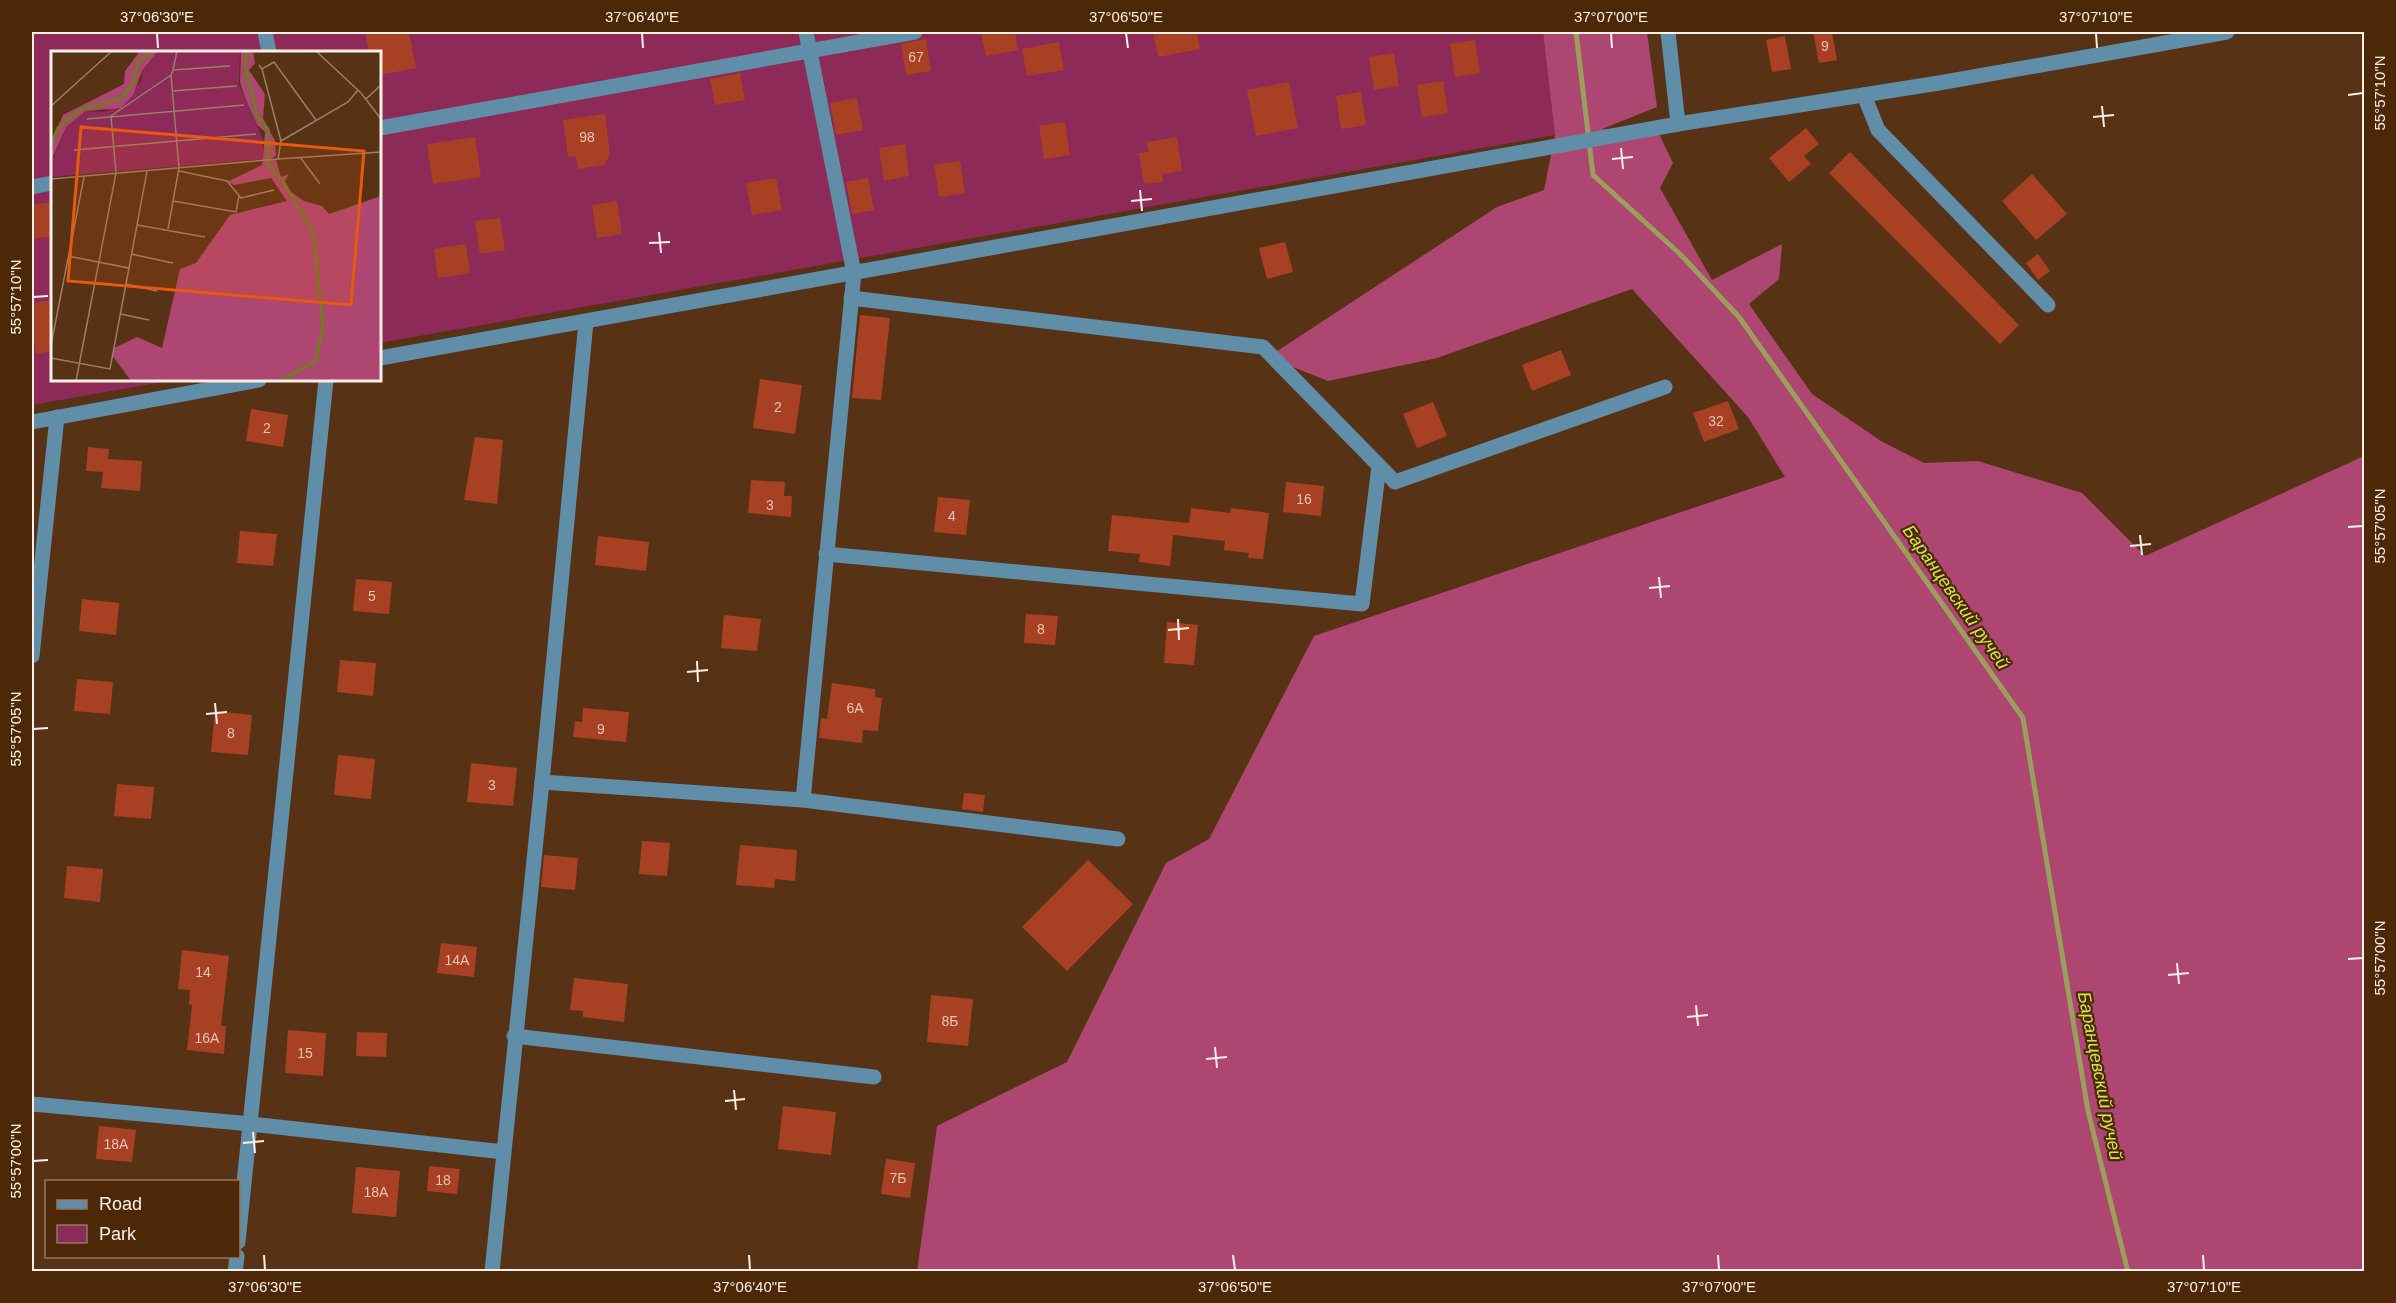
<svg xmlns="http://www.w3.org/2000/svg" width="2396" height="1303" viewBox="0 0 2396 1303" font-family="Helvetica,sans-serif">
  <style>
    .green { fill: #8d2a57 }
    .forest { fill: #ad4671 }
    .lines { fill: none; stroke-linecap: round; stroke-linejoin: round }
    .stream { stroke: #9b9f5b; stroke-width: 5 }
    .building { fill: #a84123 }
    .minor { stroke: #608da8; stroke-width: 15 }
    .ticks { fill: none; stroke: #fef0e6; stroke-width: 2 }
    .labels { text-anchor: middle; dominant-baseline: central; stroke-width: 4.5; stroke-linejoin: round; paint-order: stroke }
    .number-label { font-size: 14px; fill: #e8c4b5 }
    .water-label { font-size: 18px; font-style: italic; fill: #d1e54d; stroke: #4c2809 }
    .inset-river { fill: none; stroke: #707c20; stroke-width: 3 }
    .inset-road { fill: none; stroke: #9a7e69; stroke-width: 1.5 }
    .view { fill: #e8590c; fill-opacity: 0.15; stroke: #e8590c; stroke-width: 3 }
    .inset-edge { fill: none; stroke: #fef0e6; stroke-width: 3 }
    .neatline { fill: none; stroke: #fef0e6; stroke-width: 2 }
    .ticks-label { font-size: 15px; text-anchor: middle; fill: #fef0e6 }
  </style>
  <rect width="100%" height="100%" fill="#573215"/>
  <!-- green -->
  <path class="green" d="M32 32H1543L1555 135 380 343V52H52V380H174L32 405Z"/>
  <!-- forest -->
  <path class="forest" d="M1543 32H1647L1657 107 1602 129 1659 134 1673 163 1660 188 1712 280 1782 244 1779 279 1749 304 1812 394 1881 441 1924 463 1978 461 2082 493 2145 556 2364 456V1271L917 1272 937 1126 1067 1062 1166 863 1209 839 1314 636 1785 477 1748 417 1632 289 1437 358 1328 381 1268 357 1497 207 1544 190 1555 135Z"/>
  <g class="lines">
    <!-- stream -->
    <path class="stream" d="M1576 32 1593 175 1680 254 1739 317 2023 718 2088 1111 2128 1272"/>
  </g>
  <!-- building -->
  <g class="building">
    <path d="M365 32H409L416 68 380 75V52H369Z"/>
    <path d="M981 32H1015L1018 50 986 56Z"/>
    <path d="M1153 32H1197L1200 49 1158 57Z"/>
    <path d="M1813 32H1832L1837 60 1819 63Z"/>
    <path d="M1785 36 1791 69 1772 72 1766 40Z"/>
    <path d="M926 39 931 71 906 75 901 44Z"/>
    <path d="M1475 40 1480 73 1455 77 1450 44Z"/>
    <path d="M1059 42 1064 70 1027 76 1022 49Z"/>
    <path d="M1394 53 1399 86 1374 90 1369 57Z"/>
    <path d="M740 73 745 100 715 105 710 79Z"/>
    <path d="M1443 81 1448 113 1422 117 1417 85Z"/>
    <path d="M1289 82 1298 128 1256 136 1247 90Z"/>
    <path d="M1361 92 1366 125 1341 129 1336 96Z"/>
    <path d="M857 98 863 130 836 135 830 103Z"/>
    <path d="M605 114 610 154 604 165 578 169 576 156 568 157 563 120Z"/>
    <path d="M1065 122 1070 155 1044 159 1039 126Z"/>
    <path d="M1806 128 1819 144 1804 156 1811 164 1789 182 1769 158Z"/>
    <path d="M475 137 481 177 433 184 427 144Z"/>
    <path d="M1177 137 1182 171 1162 174 1163 182 1144 184 1139 153 1149 152 1147 142Z"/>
    <path d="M905 144 909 176 884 181 879 148Z"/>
    <path d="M1850 152 2019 325 2000 344 1829 173Z"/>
    <path d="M960 161 965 193 939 197 934 165Z"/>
    <path d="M2032 174 2067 214 2036 240 2002 201Z"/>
    <path d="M776 178 782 210 752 215 746 183Z"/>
    <path d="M868 178 874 210 852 214 846 182Z"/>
    <path d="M617 201 622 234 597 238 592 205Z"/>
    <path d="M52 202V236L32 239V205Z"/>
    <path d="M500 218 505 250 480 254 475 221Z"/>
    <path d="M1285 242 1293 272 1267 279 1259 248Z"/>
    <path d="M466 244 470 273 438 278 434 249Z"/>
    <path d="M2038 254 2050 271 2038 280 2026 263Z"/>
    <path d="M52 300V351L36 354 32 326V303Z"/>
    <path d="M860 315 890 318 881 400 852 398Z"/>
    <path d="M1561 350 1571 375 1532 391 1522 365Z"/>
    <path d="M760 379 802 385 795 434 753 428Z"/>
    <path d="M1728 401 1739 429 1704 442 1693 413Z"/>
    <path d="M1433 402 1447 436 1417 448 1403 414Z"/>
    <path d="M251 409 288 415 283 447 246 441Z"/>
    <path d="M475 437 503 440 497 504 464 500Z"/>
    <path d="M88 447 109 449 108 459 142 461 140 491 101 488 103 472 86 471Z"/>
    <path d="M751 480 785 482 784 496H792L791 517 748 513Z"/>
    <path d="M1286 482 1324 486 1321 516 1283 512Z"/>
    <path d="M938 497 970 500 966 535 934 532Z"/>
    <path d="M1191 508 1230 513 1231 508 1269 513 1263 559 1248 558 1249 553 1224 550 1225 541 1173 535 1170 566 1139 562 1140 554 1108 551 1112 515 1189 523Z"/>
    <path d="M240 531 277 534 273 566 237 563Z"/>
    <path d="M598 536 649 542 646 571 595 565Z"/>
    <path d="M356 579 392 582 389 614 353 611Z"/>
    <path d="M82 599 119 603 116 635 79 631Z"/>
    <path d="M1026 614 1058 616 1055 645 1024 643Z"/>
    <path d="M724 615 761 619 757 651 721 648Z"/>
    <path d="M1167 622 1198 625 1194 665 1164 663Z"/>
    <path d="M340 660 376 663 373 696 337 692Z"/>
    <path d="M77 679 113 682 110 714 74 711Z"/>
    <path d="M832 683 875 689V697L882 698 878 731 863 730 862 743 819 738 821 718 827 719Z"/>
    <path d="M583 708 629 712 626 742 573 737 575 721 582 722Z"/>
    <path d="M215 711 252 715 248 755 211 752Z"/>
    <path d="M338 755 375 759 371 799 334 795Z"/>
    <path d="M471 763 517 768 513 806 467 802Z"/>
    <path d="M117 784 154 787 151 819 114 816Z"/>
    <path d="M964 793 985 795 983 812 962 809Z"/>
    <path d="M642 841 670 843 667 876 639 874Z"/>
    <path d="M740 845 797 850 795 881 775 879 774 888 736 885Z"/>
    <path d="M544 855 578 858 575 890 541 887Z"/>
    <path d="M1088 860 1133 904 1067 971 1022 927Z"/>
    <path d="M67 866 103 869 100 902 64 898Z"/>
    <path d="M441 943 477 947 474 977 437 973Z"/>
    <path d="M182 950 229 956 221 1026H226L224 1054 187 1050 192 1005 189 1004 190 990 178 989Z"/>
    <path d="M574 978 628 984 624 1022 583 1017V1011L570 1010Z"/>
    <path d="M931 995 973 999 968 1046 927 1042Z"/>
    <path d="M288 1030 326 1033 323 1076 285 1073Z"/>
    <path d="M357 1032 387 1033 386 1057 356 1056Z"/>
    <path d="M783 1106 836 1112 831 1155 778 1149Z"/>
    <path d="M99 1126 136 1130 132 1162 96 1159Z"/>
    <path d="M886 1159 915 1163 910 1198 881 1194Z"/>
    <path d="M429 1166 460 1169 457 1194 427 1191Z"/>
    <path d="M356 1167 400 1171 396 1217 352 1213Z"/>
  </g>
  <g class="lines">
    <!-- minor -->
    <g class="minor">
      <path d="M265 32 269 52"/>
      <path d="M1864 95 1878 130 2048 305"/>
      <path d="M1678 124 1939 83 2227 32"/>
      <path d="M380 128 915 32"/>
      <path d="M32 187 52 183"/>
      <path d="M851 298 1263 347 1395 482 1665 387"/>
      <path d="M586 322 542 782 803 800 1118 839"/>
      <path d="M380 358 1678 124 1668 32"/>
      <path d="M32 422 259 380"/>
      <path d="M826 554 1362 604 1379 466"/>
      <path d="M32 656 57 417"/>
      <path d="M803 800 854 273 806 32"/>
      <path d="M514 1036 874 1077"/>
      <path d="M32 1104 251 1124 504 1152 542 782"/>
      <path d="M238 1242 326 380"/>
      <path d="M235 1272 237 1256"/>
      <path d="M492 1272 504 1152"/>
    </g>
  </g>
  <!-- ticks -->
  <path class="ticks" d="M157 33 158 48M642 33 643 48M1126 33 1128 48M1611 33 1612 48M2096 33 2097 48M2348 95 2363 93M2102 106 2104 127M2093 117 2114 115M1621 148 1623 169M1612 159 1633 157M1140 190 1142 211M1131 201 1152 199M659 232 661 253M649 243 670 242M33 297 48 296M2348 527 2363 526M2140 535 2142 555M2130 546 2151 544M1659 577 1661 598M1649 588 1670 586M1178 619 1179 640M1168 630 1189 628M697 661 698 682M687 672 708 670M215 703 217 724M206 714 227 712M33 729 48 728M2348 959 2363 958M2177 963 2179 984M2168 975 2189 973M1696 1005 1698 1026M1687 1017 1708 1015M1215 1047 1217 1068M1206 1059 1227 1057M734 1090 736 1110M725 1101 745 1099M253 1132 255 1153M243 1143 264 1141M33 1161 48 1160M264 1255 265 1270M749 1255 750 1270M1233 1255 1235 1270M1718 1255 1719 1270M2203 1255 2204 1270"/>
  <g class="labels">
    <!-- number labels -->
    <g class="number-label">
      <text x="1825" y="46">9</text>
      <text x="916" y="57">67</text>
      <text x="587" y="137">98</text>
      <text x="778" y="407">2</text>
      <text x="1716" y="421">32</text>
      <text x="267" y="428">2</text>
      <text x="1304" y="499">16</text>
      <text x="770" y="505">3</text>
      <text x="952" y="516">4</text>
      <text x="372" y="596">5</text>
      <text x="1041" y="629">8</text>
      <text x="855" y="708">6А</text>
      <text x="601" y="729">9</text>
      <text x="231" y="733">8</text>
      <text x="492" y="785">3</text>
      <text x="457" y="960">14А</text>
      <text x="203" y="972">14</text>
      <text x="950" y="1021">8Б</text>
      <text x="207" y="1038">16А</text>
      <text x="305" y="1053">15</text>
      <text x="116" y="1144">18А</text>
      <text x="898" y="1178">7Б</text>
      <text x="443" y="1180">18</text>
      <text x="376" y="1192">18А</text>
    </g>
    <!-- water labels -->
    <g class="water-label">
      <text transform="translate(1956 597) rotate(55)">Баранцевский ручей</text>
      <text transform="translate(2100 1076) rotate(79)">Баранцевский ручей</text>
    </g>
  </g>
  <!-- overview -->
  <g transform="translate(51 51)">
    <rect width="330" height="330" fill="#573215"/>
    <path d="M107 0H189L188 33 212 89V108L0 126V113L15 76 35 60 55 61 90 31 91 21Z" fill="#8d2a57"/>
    <path d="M89 0H107L91 20 82 44 70 57 35 60 15 76 0 110V90L12 64 73 33 74 20ZM190 0H202L204 12 198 19 214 43 212 67 224 90 225 105 220 107 225 109 230 126 238 123 234 130 240 141 253 150 271 155 278 163 330 145V330H80L61 304 63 297 86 286 111 297 129 218 145 212 179 164 236 150 220 127 183 134 176 131 211 114 212 108 214 81 206 74 195 49 189 31Z" fill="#ad4671"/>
    <path class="inset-river" d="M196 0 194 15 206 65 217 78V113L232 131 262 181 272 273 265 309 230 330M0 93 7 77 29 59 69 48 82 33 87 11 101 0"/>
    <path class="inset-road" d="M265 0 310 42 330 68M208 14 211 18 223 11 265 69M211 18 230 90 297 51 307 39M122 19 126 0M121 40 186 35M315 48 330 34M0 55 61 0M36 68 193 54M23 99 205 83M249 106 269 133M227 108 330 101M96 120 86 174 154 186M128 120 176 130 190 147 223 139M0 128 227 108 230 90M122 150 185 161 188 145M117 178 128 117 120 24 122 19 179 15M80 203 122 212M17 205 78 217 86 174M75 233 106 240M69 263 98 269M0 294 33 126M0 307 59 318 78 217M25 330 65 122 60 65 120 24"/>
    <path class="view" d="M30 76 313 100 300 254 17 230Z"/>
    <rect width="330" height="330" class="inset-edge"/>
  </g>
  <!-- border -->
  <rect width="2396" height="1303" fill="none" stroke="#4c2809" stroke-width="66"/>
  <!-- legend -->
  <rect x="45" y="1180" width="195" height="78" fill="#4c2809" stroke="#937861" stroke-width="1.5"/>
  <rect x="57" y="1200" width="30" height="9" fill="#608da8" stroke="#937861" stroke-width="1.5"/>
  <text x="99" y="1210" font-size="18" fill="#fef0e6">Road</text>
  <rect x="57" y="1225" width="30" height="18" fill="#8d2a57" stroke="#937861" stroke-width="1.5"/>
  <text x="99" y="1240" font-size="18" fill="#fef0e6">Park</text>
  <rect x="33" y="33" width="2330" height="1237" class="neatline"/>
  <g class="ticks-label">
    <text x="157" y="22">37°06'30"E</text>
    <text x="642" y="22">37°06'40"E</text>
    <text x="1126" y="22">37°06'50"E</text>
    <text x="1611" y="22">37°07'00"E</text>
    <text x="2096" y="22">37°07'10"E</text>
    <text transform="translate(2380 93) rotate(-90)" y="5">55°57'10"N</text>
    <text transform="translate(16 297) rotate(-90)" y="5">55°57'10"N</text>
    <text transform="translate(2380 526) rotate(-90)" y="5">55°57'05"N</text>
    <text transform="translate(16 729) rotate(-90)" y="5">55°57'05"N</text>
    <text transform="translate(2380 958) rotate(-90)" y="5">55°57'00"N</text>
    <text transform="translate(16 1161) rotate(-90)" y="5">55°57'00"N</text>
    <text x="265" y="1292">37°06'30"E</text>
    <text x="750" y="1292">37°06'40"E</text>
    <text x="1235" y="1292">37°06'50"E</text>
    <text x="1719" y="1292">37°07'00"E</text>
    <text x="2204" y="1292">37°07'10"E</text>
  </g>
</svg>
